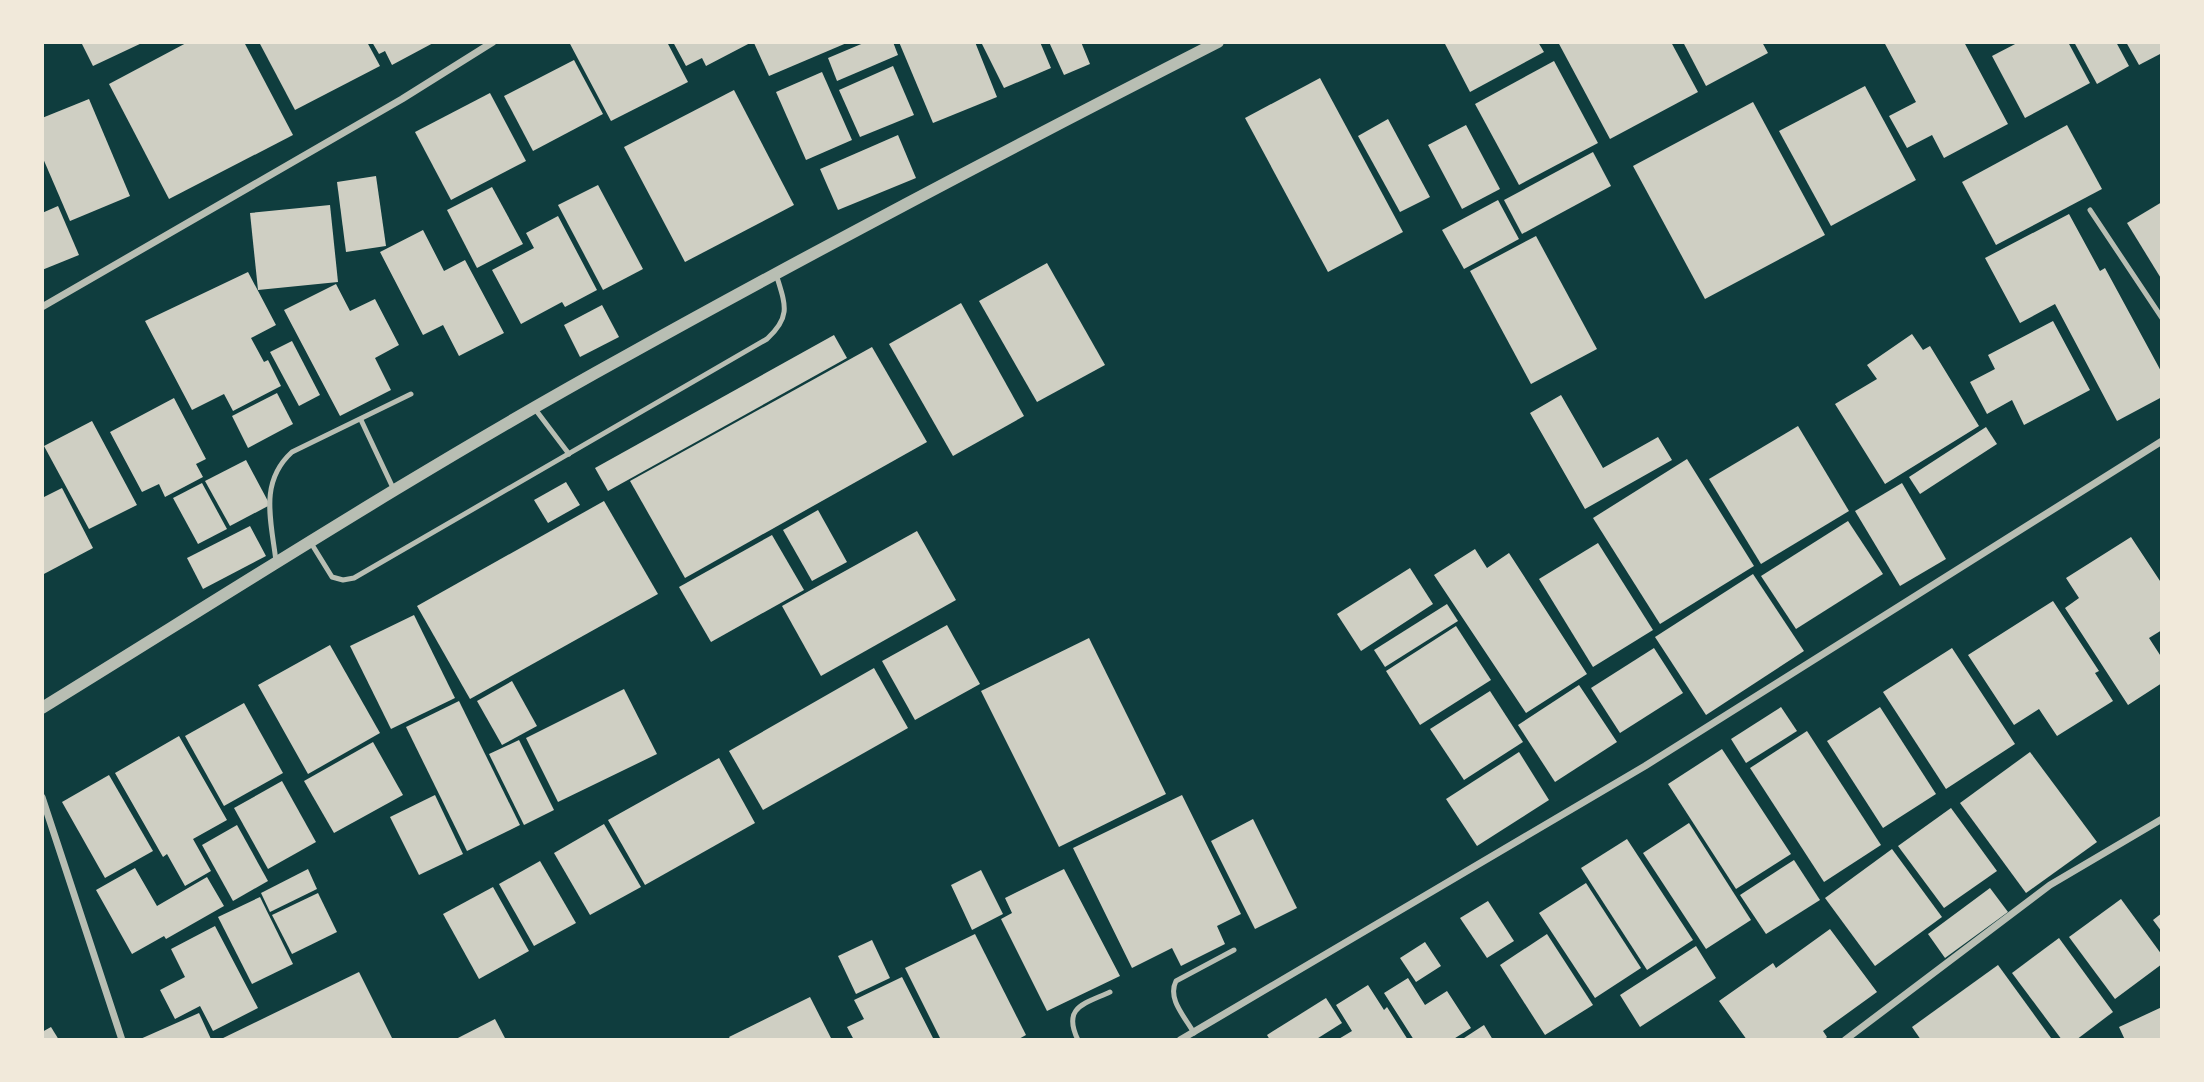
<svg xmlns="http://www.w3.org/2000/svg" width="2204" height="1082" viewBox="0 0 2204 1082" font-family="'Nunito Sans',sans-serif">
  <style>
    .building { fill: #cfcfc3 }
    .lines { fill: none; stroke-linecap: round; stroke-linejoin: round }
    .service { stroke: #b8beb3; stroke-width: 5 }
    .minor { stroke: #b8beb3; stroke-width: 7 }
    .tertiary { stroke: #b8beb3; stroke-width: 12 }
  </style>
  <rect width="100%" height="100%" fill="#0f3d3e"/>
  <!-- building -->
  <g class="building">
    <path d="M81 42H144L93 66Z"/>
    <path d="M188 42H244L293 135 169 199 109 84Z"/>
    <path d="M259 42H367L380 66 295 110Z"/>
    <path d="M372 42H435L392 65 385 51 379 54Z"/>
    <path d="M569 42H667L688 82 611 121Z"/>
    <path d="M673 42H752L706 66 702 58 686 66Z"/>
    <path d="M757 42H849L769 76 754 43Z"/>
    <path d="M866 42H893L898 55 837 81 828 58Z"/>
    <path d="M899 42H975L997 97 933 123Z"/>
    <path d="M981 42H1040L1051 68 1004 88Z"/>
    <path d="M1049 42H1081L1090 64 1064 75Z"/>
    <path d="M1444 42H1538L1544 52 1470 92Z"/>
    <path d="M1558 42H1671L1698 92 1610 139Z"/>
    <path d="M1683 42H1762L1768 53 1706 86Z"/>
    <path d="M1884 42H1964L2008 124 1944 158 1932 135 1907 148 1889 116 1916 102Z"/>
    <path d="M2019 42H2068L2090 83 2025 118 1992 56Z"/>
    <path d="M2074 42H2116L2129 66 2097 84Z"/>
    <path d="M2126 42H2162V53L2139 65Z"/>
    <path d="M574 60 603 114 533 151 504 96Z"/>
    <path d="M1554 61 1598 143 1519 185 1475 104Z"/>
    <path d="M893 66 914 115 860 137 839 90Z"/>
    <path d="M822 72 852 140 806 160 776 92Z"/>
    <path d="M1320 78 1403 232 1328 272 1245 118Z"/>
    <path d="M1865 86 1916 180 1831 226 1779 131Z"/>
    <path d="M734 90 794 205 685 262 624 147Z"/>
    <path d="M490 93 526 161 451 200 415 132Z"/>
    <path d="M89 99 130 196 70 221 42 156V118Z"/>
    <path d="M1753 102 1825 235 1705 299 1633 166Z"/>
    <path d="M1388 119 1430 197 1400 212 1358 136Z"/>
    <path d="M1466 125 1500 189 1462 209 1428 145Z"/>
    <path d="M2067 125 2102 189 1996 245 1962 182Z"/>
    <path d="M898 135 916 178 838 210 820 169Z"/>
    <path d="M1593 152 1611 186 1522 234 1504 200Z"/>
    <path d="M376 176 386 246 346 252 337 182Z"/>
    <path d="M598 185 643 269 603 290 558 205Z"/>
    <path d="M492 187 523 244 477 268 447 210Z"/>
    <path d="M1498 200 1519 239 1464 269 1442 230Z"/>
    <path d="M2162 202V280L2127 223Z"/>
    <path d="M330 205 338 282 258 290 250 213Z"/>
    <path d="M58 206 79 255 42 270V213Z"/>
    <path d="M2069 214 2100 271 2105 268 2162 373V397L2117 421 2055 304 2020 323 1985 258Z"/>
    <path d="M558 216 597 290 565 307 562 302 521 324 492 270 534 248 526 233Z"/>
    <path d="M423 230 444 271 465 260 504 333 459 356 443 325 423 335 380 252Z"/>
    <path d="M1536 236 1597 349 1531 384 1470 271Z"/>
    <path d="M1047 263 1105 365 1037 402 979 301Z"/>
    <path d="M248 272 276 325 251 338 264 362 268 360 281 386 233 411 224 394 192 410 145 321Z"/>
    <path d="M336 284 350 311 375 299 399 345 375 358 391 390 340 416 284 310Z"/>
    <path d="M961 303 1024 416 953 456 889 344Z"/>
    <path d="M602 305 619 337 580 357 564 325Z"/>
    <path d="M2053 321 2090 390 2024 425 2012 400 1987 414 1970 382 1995 369 1988 355Z"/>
    <path d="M1912 334 1923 350 1930 346 1979 426 1885 484 1835 404 1877 379 1867 365Z"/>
    <path d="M834 335 847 358 608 491 595 468Z"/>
    <path d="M292 341 320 395 299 406 270 352Z"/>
    <path d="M872 347 927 442 685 578 630 481Z"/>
    <path d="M277 393 293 424 248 448 232 416Z"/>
    <path d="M1561 395 1603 468 1658 437 1672 460 1585 509 1530 413Z"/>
    <path d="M174 398 206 459 196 464 203 477 165 497 159 484 142 492 110 432Z"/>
    <path d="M92 421 137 505 89 529 44 446Z"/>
    <path d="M1798 426 1849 511 1761 564 1709 479Z"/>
    <path d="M1986 427 1997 444 1920 494 1909 477Z"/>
    <path d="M1687 459 1754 566 1660 624 1593 518Z"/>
    <path d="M246 460 270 505 230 526 205 481Z"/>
    <path d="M566 482 580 505 548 523 534 500Z"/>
    <path d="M202 483 227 529 198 544 173 498Z"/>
    <path d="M1902 483 1946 559 1900 586 1855 511Z"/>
    <path d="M62 488 93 548 42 575V498Z"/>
    <path d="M604 501 658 594 470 699 417 606Z"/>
    <path d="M818 510 847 562 812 581 783 530Z"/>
    <path d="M1848 521 1883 574 1796 629 1761 576Z"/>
    <path d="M250 526 266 556 203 589 187 558Z"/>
    <path d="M917 531 956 600 821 676 782 606Z"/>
    <path d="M772 535 804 590 711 642 679 587Z"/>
    <path d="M2131 537 2162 584V630L2149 638 2162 658V683L2128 705 2065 608 2079 598 2066 578Z"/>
    <path d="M1598 543 1653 630 1593 667 1539 579Z"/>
    <path d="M1475 549 1487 568 1509 553 1587 674 1526 713 1434 575Z"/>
    <path d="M1410 568 1433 604 1361 651 1337 614Z"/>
    <path d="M1753 574 1804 651 1706 715 1655 637Z"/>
    <path d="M2053 601 2099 671 2095 673 2113 701 2057 736 2039 709 2014 725 1968 655Z"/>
    <path d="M1447 604 1458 621 1385 667 1374 650Z"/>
    <path d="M414 615 455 698 391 729 350 646Z"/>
    <path d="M947 625 980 684 915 720 882 661Z"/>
    <path d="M1456 626 1491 680 1420 725 1386 671Z"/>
    <path d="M1089 638 1166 794 1059 847 981 691Z"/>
    <path d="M330 645 380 733 308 774 258 685Z"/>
    <path d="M1654 648 1683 693 1620 733 1591 688Z"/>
    <path d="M1952 648 2015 744 1946 789 1883 692Z"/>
    <path d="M874 668 908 728 763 810 729 751Z"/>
    <path d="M512 681 537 726 502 745 477 701Z"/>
    <path d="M1579 685 1617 742 1555 782 1518 725Z"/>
    <path d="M624 689 657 754 558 802 526 738Z"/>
    <path d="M1490 691 1523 742 1464 780 1430 729Z"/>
    <path d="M459 701 520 825 467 851 406 727Z"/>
    <path d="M244 703 283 773 224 806 185 736Z"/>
    <path d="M1781 707 1797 731 1746 763 1731 739Z"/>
    <path d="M1880 707 1936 794 1883 828 1827 741Z"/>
    <path d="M1807 731 1881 845 1824 882 1750 768Z"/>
    <path d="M179 736 227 820 193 839 211 871 185 886 167 854 163 857 115 773Z"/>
    <path d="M519 740 554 810 524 825 489 754Z"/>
    <path d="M373 742 403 795 334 833 304 781Z"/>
    <path d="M1722 749 1791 854 1736 889 1668 784Z"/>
    <path d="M1519 752 1549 800 1477 846 1446 799Z"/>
    <path d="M2030 752 2097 842 2026 893 1960 803Z"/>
    <path d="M719 758 755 823 645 885 608 820Z"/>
    <path d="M109 775 153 851 105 878 62 802Z"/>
    <path d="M282 781 316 842 268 869 234 808Z"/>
    <path d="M435 795 463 854 419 875 390 817Z"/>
    <path d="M1182 795 1241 914 1217 926 1225 944 1181 966 1172 948 1132 968 1073 848Z"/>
    <path d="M1951 808 1997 871 1944 908 1898 846Z"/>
    <path d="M1253 819 1297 908 1255 929 1211 841Z"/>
    <path d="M1689 823 1751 920 1706 949 1643 853Z"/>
    <path d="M604 824 641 887 590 915 554 853Z"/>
    <path d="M237 825 268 881 233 901 202 845Z"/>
    <path d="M1627 839 1693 940 1647 970 1581 868Z"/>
    <path d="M1892 849 1942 917 1875 966 1825 898Z"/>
    <path d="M1794 860 1820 900 1766 934 1740 895Z"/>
    <path d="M540 861 576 923 534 946 499 884Z"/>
    <path d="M135 868 157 906 207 877 224 906 166 939 164 936 132 954 96 890Z"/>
    <path d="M308 869 317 889 270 912 261 893Z"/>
    <path d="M1064 869 1120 976 1047 1011 1001 919 1012 913 1005 898Z"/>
    <path d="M981 870 1003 914 972 930 951 885Z"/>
    <path d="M1586 883 1641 968 1595 998 1539 913Z"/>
    <path d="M493 887 529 951 479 979 443 914Z"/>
    <path d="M1990 888 2008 912 1945 958 1928 934Z"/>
    <path d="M318 893 337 932 292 954 272 915Z"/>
    <path d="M260 897 293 964 252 984 218 917Z"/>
    <path d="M2121 899 2162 955V964L2115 999 2069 937Z"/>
    <path d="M1488 901 1514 941 1487 958 1460 918Z"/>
    <path d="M2162 913V932L2153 920Z"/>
    <path d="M215 926 258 1008 213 1031 200 1006 175 1019 160 990 185 977 171 949Z"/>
    <path d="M1830 929 1877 992 1823 1031 1827 1037 1824 1040H1747L1719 1001 1773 963 1776 968Z"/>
    <path d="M975 934 1026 1035 1017 1040H941L905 968Z"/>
    <path d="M1547 934 1593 1005 1545 1035 1500 965Z"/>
    <path d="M2059 938 2113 1012 2076 1040H2062L2012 973Z"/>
    <path d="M872 940 890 978 856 994 838 956Z"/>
    <path d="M1425 942 1441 966 1416 982 1400 958Z"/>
    <path d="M1696 946 1716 978 1640 1027 1620 995Z"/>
    <path d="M1998 965 2051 1038 1921 1040 1912 1027Z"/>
    <path d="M359 972 393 1040H219Z"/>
    <path d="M902 977 934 1040H854L847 1027 864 1019 854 1000Z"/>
    <path d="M1408 978 1425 1005 1447 991 1471 1028 1452 1040H1414L1384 993Z"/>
    <path d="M1368 985 1384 1010 1387 1007 1408 1040H1337L1352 1031 1336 1005Z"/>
    <path d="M810 997 832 1040H731L729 1037Z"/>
    <path d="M1326 998 1342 1023 1315 1040H1270L1267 1035Z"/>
    <path d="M2162 1007V1040H2125L2119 1027Z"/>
    <path d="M199 1013 211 1039 208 1040H138Z"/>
    <path d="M495 1019 506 1040H454Z"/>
    <path d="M1484 1025 1493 1040H1461Z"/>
    <path d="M51 1027 59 1040H42V1032Z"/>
  </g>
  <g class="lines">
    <!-- service -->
    <g class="service">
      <path d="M2090 210 2162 318"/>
      <path d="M535 409 569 454"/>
      <path d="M361 420 394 490"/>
      <path d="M311 543 332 577 343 580 354 578 767 339C792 316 785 304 776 274"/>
      <path d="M276 561C271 520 259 482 292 452L411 394"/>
      <path d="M1194 1033C1185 1017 1167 999 1176 981L1234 950"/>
      <path d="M1078 1040C1062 1007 1084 1004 1110 992"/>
    </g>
    <!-- minor -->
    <g class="minor">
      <path d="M42 307 402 99 493 42"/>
      <path d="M42 797 122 1040"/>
      <path d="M1180 1040 1645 766 2162 441"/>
      <path d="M1845 1040 2050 885 2162 819"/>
    </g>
    <!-- tertiary -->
    <path class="tertiary" d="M42 708C235 589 426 466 624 357 820 248 1018 144 1218 42"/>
  </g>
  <!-- border -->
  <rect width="2204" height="1082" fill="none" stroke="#f1e9da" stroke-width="88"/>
</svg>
